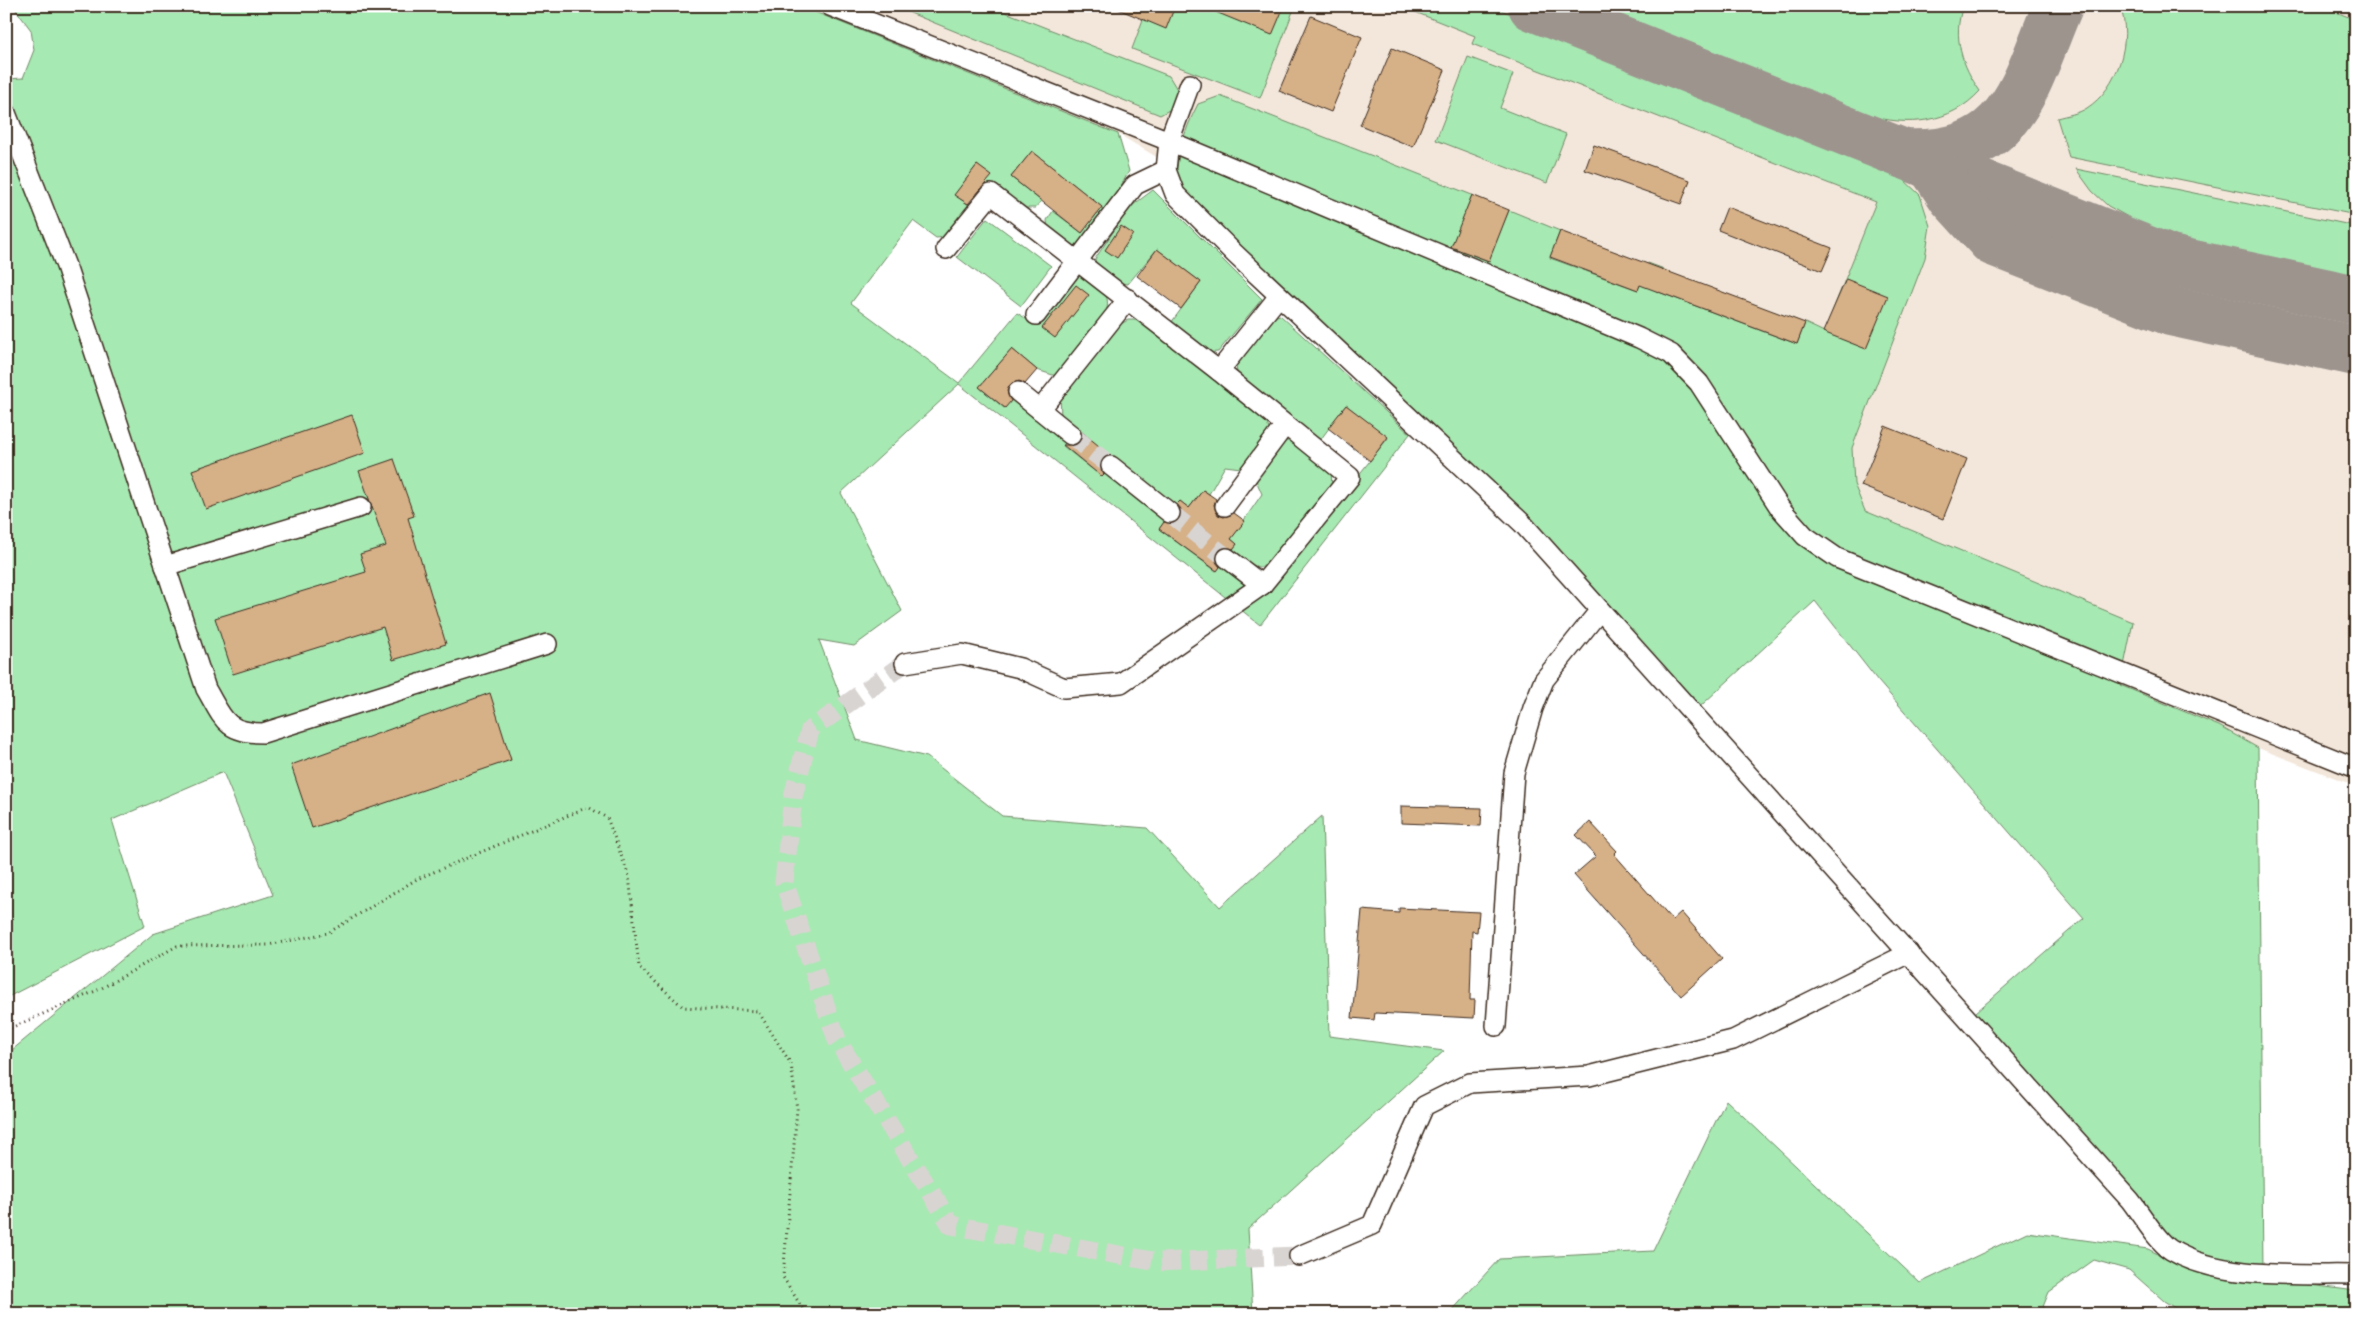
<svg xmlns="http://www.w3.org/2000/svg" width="2362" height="1320" viewBox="0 0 2362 1320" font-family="Sriracha,sans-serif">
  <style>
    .built { fill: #f3e7db }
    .green { fill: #a7e9b2; stroke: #718a68 }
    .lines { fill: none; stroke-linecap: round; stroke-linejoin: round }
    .taxiway { stroke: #9d948e; stroke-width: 50 }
    .building { fill: #d6b087; stroke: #3b2a1e }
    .minor-tunnel { stroke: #d8d4d2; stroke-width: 19; stroke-dasharray: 19 9; stroke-linecap: butt }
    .minor-casing { stroke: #3b2a1e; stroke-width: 22 }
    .path { stroke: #3b2a1e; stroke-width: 3; stroke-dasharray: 1 4; stroke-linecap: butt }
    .minor { stroke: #fff; stroke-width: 19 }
  </style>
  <rect width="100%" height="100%" fill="#fff"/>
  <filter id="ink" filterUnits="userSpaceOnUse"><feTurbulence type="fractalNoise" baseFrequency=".02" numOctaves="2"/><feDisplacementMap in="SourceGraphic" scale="10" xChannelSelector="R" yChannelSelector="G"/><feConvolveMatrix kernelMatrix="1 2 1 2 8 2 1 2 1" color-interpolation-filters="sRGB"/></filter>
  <g filter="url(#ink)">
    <!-- built -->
    <path class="built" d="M800 6H2356V786L2258 748 2219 726 2120 685 1175 168 1118 134Z"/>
    <!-- green -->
    <g class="green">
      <path d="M13 6H800L1118 134 1129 171 1111 205 1078 246H1067L1048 231 1047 220 1053 211 1082 233 1102 207 1032 151 1011 177 1041 201 1035 208H1023L984 185 991 176 977 165 955 195 970 206 947 237 936 238 913 221 851 303 959 383 1017 313 1035 324 1075 271C1083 276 1095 281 1101 288 1126 313 1072 358 1056 376L1037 370 1012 349 979 387 1004 408 1014 397 1066 442 1063 446 1102 477 1106 472 1165 521 1159 529 1216 571 1222 565 1262 597 1388 438 1346 405 1321 439H1312L1238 380 1235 358 1270 318 1280 315 1410 434 1260 625 959 384 841 493 902 611 854 646 819 640 857 740 927 757 1002 816 1147 828 1220 907 1322 816 1329 1036 1444 1051 1248 1229 1253 1314H6V1055L153 934 273 895 223 772 112 820 145 926 6 998V79L23 78 34 50 31 30Z"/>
      <path d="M893 6H990L1169 76 1178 91 1171 109 1160 115Z"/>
      <path d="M1148 6H1295L1260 98 1132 49Z"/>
      <path d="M1400 6H1491L1868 158 1901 177 1920 195 1930 226 1925 258 1852 448 1854 484 1865 511 2133 622 2120 685 2219 726 2258 748 2263 1273 2170 1249 1968 1019 2084 918 1878 681 1815 601 1693 713 1522 523 1175 194C1175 162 1183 132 1198 104L1220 96 1472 195 1452 247 1488 261 1509 210 1560 231 1550 258 1638 290 1648 263 1664 269 1656 291 1797 344 1805 323 1824 332 1876 202 1472 44 1475 36Z"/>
      <path d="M1596 6H1963C1952 37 1962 66 1980 91 1950 124 1907 127 1867 115Z"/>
      <path d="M2120 6H2321L2356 20V215L2069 157 2057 118C2067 115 2078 114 2087 108 2118 88 2133 40 2120 6Z"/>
      <path d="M1468 57 1513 74 1500 108 1566 134 1547 183 1436 140Z"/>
      <path d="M2076 169 2356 226V277L2192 243 2148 228 2108 206 2092 191Z"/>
      <path d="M1153 190 1262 299 1218 352 1204 353 1171 323 1201 282 1157 249 1128 284 1115 283 1097 268 1095 259 1129 208Z"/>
      <path d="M987 218 1051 266 1021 306 957 257Z"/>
      <path d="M1128 320H1141L1265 418 1270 432 1241 468 1225 466 1209 494 1203 490 1189 508 1180 501 1176 506 1061 418 1060 392 1115 327Z"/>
      <path d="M1284 441H1295L1331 469 1332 489 1269 567H1258L1248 563 1231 552 1237 544 1231 539 1262 494 1255 478Z"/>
      <path d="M1726 1100 1920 1283 2027 1232 2148 1249 2187 1269 2220 1278 2302 1284 2356 1291V1314H2184L2164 1301 2129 1270 2094 1260 2049 1292 2040 1314H1449L1499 1259 1653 1251Z"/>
    </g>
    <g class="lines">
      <!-- taxiway -->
      <g class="taxiway">
        <path d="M1533 6 2170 260 2356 300"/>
        <path d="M1904 154C2013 159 2023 89 2058 6"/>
        <path d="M1932 165 1953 197 1993 241 2171 311 2356 351"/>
      </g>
    </g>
    <!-- building -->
    <g class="building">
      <path d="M1111 6H1175L1166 29Z"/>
      <path d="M1201 6H1275L1283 9 1272 35Z"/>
      <path d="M1311 16 1362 37 1331 112 1279 91Z"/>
      <path d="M1392 48 1445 70 1413 147 1360 125Z"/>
      <path d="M1594 145 1690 180 1681 204 1585 170Z"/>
      <path d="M1032 151 1102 207 1082 233 1011 177Z"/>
      <path d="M977 165 992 176 968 204 954 195Z"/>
      <path d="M1472 195 1509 210 1489 261 1451 247Z"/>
      <path d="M1727 207 1832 248 1822 271 1718 230Z"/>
      <path d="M1121 226 1133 234 1117 258 1105 250Z"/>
      <path d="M1560 231 1805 323 1797 344 1640 285 1638 290 1550 257Z"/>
      <path d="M1157 249 1201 282 1181 309 1137 276Z"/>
      <path d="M1846 279 1888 296 1866 349 1823 332Z"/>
      <path d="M1076 285 1089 295 1055 338 1042 328Z"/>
      <path d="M1012 349 1037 370 1025 384 1019 381 1010 385 1007 391 1011 401 1005 408 979 387Z"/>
      <path d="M1346 405 1388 437 1370 461 1328 428Z"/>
      <path d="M352 415 365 453 206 509 192 470Z"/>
      <path d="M1885 426 1967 459 1943 519 1861 486Z"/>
      <path d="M1082 432 1110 455 1103 459 1100 464 1104 475 1102 477 1063 445H1075L1080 442Z"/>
      <path d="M394 459 414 516 408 518 446 644 393 660 383 627 233 674 215 618 366 572 360 554 386 546 359 471Z"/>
      <path d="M1203 490 1216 499 1214 505 1218 515 1224 517 1234 513 1245 521 1231 539 1237 544 1233 549 1223 547 1218 552 1216 562 1220 567 1217 571 1159 529 1164 522 1174 524 1179 520 1181 509 1177 504 1180 501 1189 508Z"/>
      <path d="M490 693 511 760 312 828 291 765Z"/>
      <path d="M1401 806 1482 808 1481 826 1401 823Z"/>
      <path d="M1590 822 1617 851 1614 854 1672 920 1681 912 1722 959 1681 996 1574 875 1596 856 1576 835Z"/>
      <path d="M1399 908 1479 912 1477 932 1472 931 1470 1000H1475L1474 1018 1375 1013 1374 1020 1352 1018 1362 910 1399 913Z"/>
    </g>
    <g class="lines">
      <!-- minor-tunnel -->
      <g class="minor-tunnel">
        <path d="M1071 435 1111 466"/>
        <path d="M1170 513 1227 558"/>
        <path d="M905 663 810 730 793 797 784 882 837 1040 951 1225 1158 1262 1299 1256"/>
      </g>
      <!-- minor casing -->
      <g class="minor-casing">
        <g id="minor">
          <path d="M830 6 1169 141 1639 338 1671 354 1699 383 1780 508 1805 536 1837 558 2356 768"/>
          <path d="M1190 84 1169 141 1166 170 1175 194 1235 254 1522 523 2130 1200C2141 1214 2157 1241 2171 1250 2221 1280 2299 1274 2356 1275"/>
          <path d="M6 113 66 266 206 689C223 718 225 733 263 733L547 644"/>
          <path d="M946 249 991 194 1219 371 1350 477 1262 585 1227 558"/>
          <path d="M1036 315 1135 185 1166 170"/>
          <path d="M1219 371 1279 296"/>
          <path d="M1018 392 1071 435"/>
          <path d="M1040 410 1128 299"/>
          <path d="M1111 466 1170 513"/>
          <path d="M1225 506 1285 425"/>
          <path d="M165 566 361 507"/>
          <path d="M905 663 962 654 1020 668 1064 688 1121 683 1262 585"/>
          <path d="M1496 1026 1514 773 1533 708 1544 680 1600 610"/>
          <path d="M1299 1256 1372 1225 1424 1106 1470 1083 1589 1076 1733 1040 1909 953"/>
        </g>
      </g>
      <!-- path -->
      <path class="path" d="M6 1030 100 989 177 946 268 945 328 933 417 879 588 807 607 818 629 876 639 967 683 1007 758 1011 791 1064 797 1109 783 1277 806 1314"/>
      <!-- minor -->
      <use href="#minor" class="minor"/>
    </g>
  </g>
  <!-- margin -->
  <rect width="2362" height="1320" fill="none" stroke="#fff" stroke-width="25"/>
  <rect x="12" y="12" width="2337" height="1295" fill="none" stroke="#3b2a1e" stroke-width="2" filter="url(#ink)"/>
</svg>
